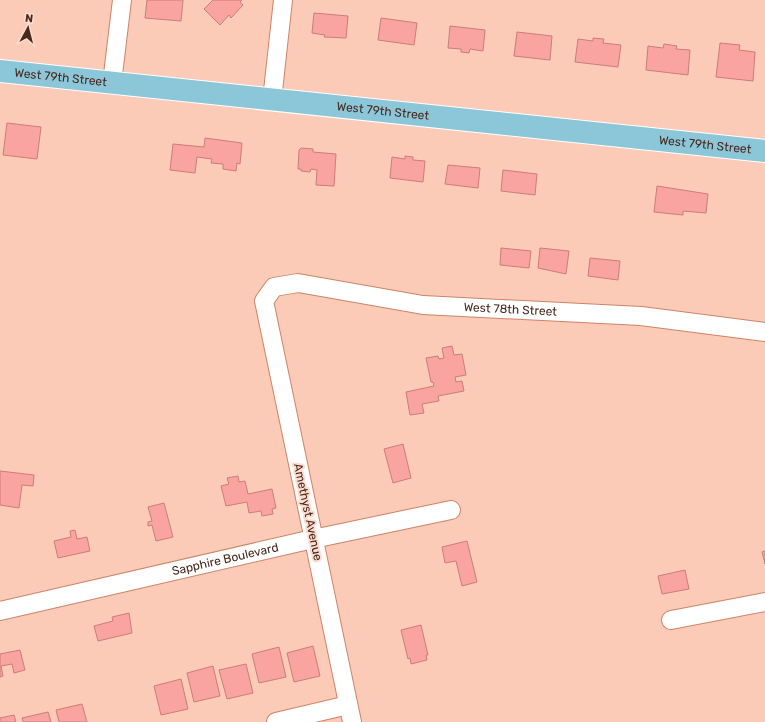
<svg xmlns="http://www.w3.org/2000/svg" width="765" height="722" viewBox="0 0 765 722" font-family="Rubik,sans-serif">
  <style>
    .building { fill: #f9a4a0; stroke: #cd7c79 }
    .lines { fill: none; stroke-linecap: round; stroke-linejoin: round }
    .minor-casing { stroke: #ce8466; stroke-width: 20 }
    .major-casing { stroke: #fff; stroke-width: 24 }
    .minor { stroke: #fff; stroke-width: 18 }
    .major { stroke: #8bc6d9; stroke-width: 22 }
    .labels { text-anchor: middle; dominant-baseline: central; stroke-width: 4; stroke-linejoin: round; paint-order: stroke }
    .street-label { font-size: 12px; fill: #47281c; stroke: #fddcd0 }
  </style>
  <rect width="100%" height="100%" fill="#fbcbb8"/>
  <!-- building -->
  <g class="building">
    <path d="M147 0H183L181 21 145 18Z"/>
    <path d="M213 0H242L240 2 243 5 231 18 229 15 220 25 204 9Z"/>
    <path d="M314 13 348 16 346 38 324 37 325 35 312 33Z"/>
    <path d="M381 18 417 23 414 45 378 40Z"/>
    <path d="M450 26 485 30 483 51 470 49 469 53 461 52V49L448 48Z"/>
    <path d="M517 32 552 36 550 60 514 56Z"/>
    <path d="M593 38 604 39 603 43 621 45 618 67 575 62 578 39 593 41Z"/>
    <path d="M720 43 740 45 739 50 755 52 753 81 716 77Z"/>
    <path d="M664 44 677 46 676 49 690 50 688 75 646 70 648 46 663 48Z"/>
    <path d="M7 123 41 127 37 159 3 155Z"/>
    <path d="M205 138 242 143 240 164 237 163 236 171 223 169V164L211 163 212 159 197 157 195 173 170 170 173 144 204 147Z"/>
    <path d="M301 148 313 149V152L336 154 334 186 316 185 317 170 311 169 310 172 301 171V169H298L299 150Z"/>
    <path d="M405 156 413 157V160L425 161 423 182 390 178 392 157 405 159Z"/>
    <path d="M448 165 480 168 478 188 445 184Z"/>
    <path d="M503 170 537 174 535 195 501 191Z"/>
    <path d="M657 186 708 194 706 213 683 211V215L654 212Z"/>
    <path d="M501 248 531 251 529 268 500 265Z"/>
    <path d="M540 248 569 251 566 274 538 268Z"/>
    <path d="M590 258 620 261 618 280 588 276Z"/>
    <path d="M452 346 454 355 462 354 466 375 455 377 456 382 462 381 464 391 438 396 439 401 422 404 424 413 410 415 406 392 434 386 433 382H431L426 358 438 356 439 359 444 358 442 348Z"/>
    <path d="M403 444 411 478 393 483 384 449Z"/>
    <path d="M0 471 34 475 33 486 22 485 19 508 0 505Z"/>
    <path d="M238 476 239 482 245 481 248 494 272 489 276 508 272 509 273 514 262 516 261 511 249 513 247 502 226 506 221 486 229 484 227 478Z"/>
    <path d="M164 503 173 537 156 541 152 525 148 526V522L152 521 148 507Z"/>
    <path d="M75 530 77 539 87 537 90 551 58 558 54 541 71 537 70 531Z"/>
    <path d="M467 541 477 582 462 586 456 561 445 563 442 547Z"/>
    <path d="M765 551V564L762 552Z"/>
    <path d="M685 570 689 589 662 594 658 576Z"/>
    <path d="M129 613 132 633 98 641 94 626 113 621 112 617Z"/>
    <path d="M421 625 428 655H426L427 660 411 664 410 658 408 659 401 630Z"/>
    <path d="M313 646 320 676 294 682 287 653Z"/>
    <path d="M279 647 286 677 259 683 252 654Z"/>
    <path d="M20 650 25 670 14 673 12 664 1 666 3 676 0 677V654Z"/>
    <path d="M246 664 253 693 227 699 219 670Z"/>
    <path d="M213 666 220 696 194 702 187 673Z"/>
    <path d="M181 679 188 709 161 715 154 686Z"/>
    <path d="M82 704 87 722H59L56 710Z"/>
    <path d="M48 712 51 722H23L22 718Z"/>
    <path d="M14 715 16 722H0V718Z"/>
  </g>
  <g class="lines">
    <!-- minor casing -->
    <g class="minor-casing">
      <g id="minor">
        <path d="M112 83 122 0"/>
        <path d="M272 100 283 0"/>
        <path id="s1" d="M0 611 313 539 451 510"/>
        <path d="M671 620 765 602"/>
        <path d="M276 722 348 705"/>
        <path id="s2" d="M352 722 264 301 274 287 298 283 423 305 641 316 765 332"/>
      </g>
    </g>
    <!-- major casing -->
    <g class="major-casing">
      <g id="major">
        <path id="s3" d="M0 71 765 151"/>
      </g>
    </g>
    <!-- minor -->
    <use href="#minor" class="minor"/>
    <!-- major -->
    <use href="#major" class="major"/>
  </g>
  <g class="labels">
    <!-- street labels -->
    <g class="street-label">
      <text stroke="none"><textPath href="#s3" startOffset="61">West 79th Street</textPath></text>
      <text stroke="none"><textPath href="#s3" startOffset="385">West 79th Street</textPath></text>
      <text stroke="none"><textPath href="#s3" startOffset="709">West 79th Street</textPath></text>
      <text stroke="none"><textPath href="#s2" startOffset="686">West 78th Street</textPath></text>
      <text transform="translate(308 512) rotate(78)">Amethyst Avenue</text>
      <text stroke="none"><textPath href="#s1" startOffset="231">Sapphire Boulevard</textPath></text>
    </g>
  </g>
  <!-- north arrow -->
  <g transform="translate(28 28) rotate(7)" stroke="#fddcd0" stroke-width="3" paint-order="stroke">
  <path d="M0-3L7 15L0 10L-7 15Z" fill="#47281c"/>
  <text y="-6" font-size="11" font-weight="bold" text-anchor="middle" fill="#47281c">N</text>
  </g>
</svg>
